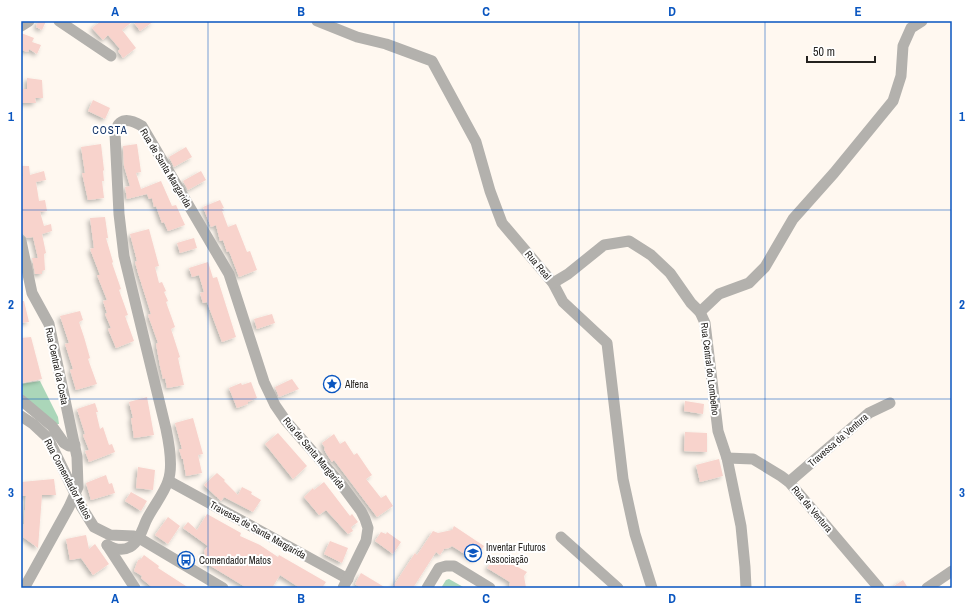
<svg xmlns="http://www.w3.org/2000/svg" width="973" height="609" viewBox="0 0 973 609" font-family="'Archivo Narrow',sans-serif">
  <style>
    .green { fill: #abd6b9 }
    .building { fill: #f8d3cc; filter: url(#shadow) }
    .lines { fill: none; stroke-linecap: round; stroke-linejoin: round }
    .minor { stroke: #b3b1ad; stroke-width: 11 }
    .grid { fill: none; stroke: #0a56c0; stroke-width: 1; stroke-opacity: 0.55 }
    .labels { text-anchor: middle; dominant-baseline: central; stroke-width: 4; stroke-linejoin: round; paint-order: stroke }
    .street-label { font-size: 10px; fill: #24221f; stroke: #fff }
    .poi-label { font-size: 10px; fill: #24221f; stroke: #fff; text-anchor: start }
    .neighbourhood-label { font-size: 11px; letter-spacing: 1px; fill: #103166; stroke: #fff }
    .neatline { fill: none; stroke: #0a56c0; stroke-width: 1.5 }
    .grid-label { font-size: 13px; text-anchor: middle; font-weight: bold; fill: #0a56c0 }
  </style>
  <defs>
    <filter id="shadow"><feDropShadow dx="-2.5" dy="2.5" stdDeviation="2" flood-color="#0004"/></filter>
  </defs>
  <rect width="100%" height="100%" fill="#fff8f0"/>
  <!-- green -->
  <g class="green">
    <path d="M40 381 58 417 59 424H57L21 395V384Z"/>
    <path d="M449 579 465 588H441L446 580Z"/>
  </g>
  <!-- building -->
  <g class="building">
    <path d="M38 21H46L42 30 36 27Z"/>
    <path d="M101 21H154L140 31 133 21 122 30 136 48 123 58 118 51 120 49 108 35 103 40 92 28Z"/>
    <path d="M21 33 34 38 32 42 41 45 37 54 29 49 28 52 21 50Z"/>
    <path d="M27 78 42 80 43 98H35L36 103H21V89H27Z"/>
    <path d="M93 100 110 108 105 119 88 111Z"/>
    <path d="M101 144 104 170 103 171 104 181H102L104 198 88 200 82 173H85L81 147Z"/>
    <path d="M137 144 141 172 136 173 141 189 161 181 172 206 176 205 185 225 168 231 164 222 162 223 156 206 154 207 152 198 149 199 147 194 127 199 125 187 130 186 124 166 123 146Z"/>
    <path d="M186 147 192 157 174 167 169 157Z"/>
    <path d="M22 166H29L30 175 44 171 46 180 36 182 39 201 45 200 47 211 40 212 44 226 51 224 52 231 42 234 46 253 44 254 45 270 42 271V274H35L32 258H38L33 237 27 238 23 234 22 231 21 220V177L23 176Z"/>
    <path d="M201 171 206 180 188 190 183 181Z"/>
    <path d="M220 200 224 208H222L224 211H222L228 227 236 224 247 252 250 251 257 270 239 277 229 251 227 252 223 240 220 241 216 225 211 227 203 207Z"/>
    <path d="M105 217 108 238H106L113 262 112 263 121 289 119 290 128 315 125 316 134 341 116 348 108 329 111 328 105 314 107 313 103 301 107 300 97 275H100L90 249 94 248 90 218Z"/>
    <path d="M149 229 159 266 155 267 159 283 162 282 166 291 164 292 168 301 166 302 175 327 171 329 180 357 178 358 184 385 167 388 165 378 163 379 160 366 156 344 158 343 148 315 151 314 138 273 135 262 137 261 130 234Z"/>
    <path d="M194 238 197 248 180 253 177 243Z"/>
    <path d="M208 262 213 278 217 277 236 337 222 342 207 302 203 303 200 293 204 292 199 275 192 277 189 268Z"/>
    <path d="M21 301H24L29 322 21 323Z"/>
    <path d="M80 311 83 320 79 322 84 337 90 358 88 359 97 384 76 390 70 370 73 369 65 344 69 343 60 316Z"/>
    <path d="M272 314 275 323 257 329 254 319Z"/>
    <path d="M31 337 42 379 21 383V338Z"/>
    <path d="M292 379 299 389 279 397 275 387Z"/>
    <path d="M251 382 257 398 248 402V404L237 408 229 388 241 383 242 385Z"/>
    <path d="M147 397 154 435 134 438 131 418H133L129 402Z"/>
    <path d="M685 401 704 404 703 414 684 411Z"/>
    <path d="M95 403 98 412H96L100 429 103 427 109 445 112 444 115 452 89 462 85 451 89 450 83 435 85 434 77 409Z"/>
    <path d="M193 418 203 454 198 455 202 473 186 476 183 459H182L179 449H182L175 423Z"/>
    <path d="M685 432 707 433V452L684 451Z"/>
    <path d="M278 433 307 466 293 479 265 444Z"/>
    <path d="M334 434 340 444 345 441 354 455 357 453 372 475 366 479 381 498 386 495 393 506 377 517 334 460 332 462 326 453 324 449 325 448 322 443Z"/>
    <path d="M719 459 723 476 700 482 696 465Z"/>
    <path d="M138 467 155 470 153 490 136 488Z"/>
    <path d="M217 473 225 480 224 481 238 495 242 487 252 492 251 494 261 500 253 512 224 497 221 501 204 485Z"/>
    <path d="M106 475 109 484 112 483 115 493 91 500 86 483Z"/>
    <path d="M54 479 56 495H42L38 548 23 537 26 496H21V482Z"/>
    <path d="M324 482 350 516 352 514 358 522 351 527 353 531 348 534 326 510 319 515 304 497 313 488 314 490Z"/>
    <path d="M131 492 147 501 141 511 125 501Z"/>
    <path d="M207 514 241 533 240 536 260 545 278 557 279 555 326 582 322 588H300L280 575 272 588H247L201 560 205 553 204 551 208 546 183 528 188 522 197 530Z"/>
    <path d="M168 517 180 526 168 544 155 535Z"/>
    <path d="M454 526 484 546 474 560 452 546 449 548 444 549 440 555 436 552 413 588H392L415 553 417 555 433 531 438 533 452 530Z"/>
    <path d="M381 532 386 534 387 532 401 542 393 554 375 541Z"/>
    <path d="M86 535 89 549 95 544 109 564 93 575 81 558 70 560 66 539Z"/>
    <path d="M330 541 348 548 342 563 324 554Z"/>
    <path d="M144 555 159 566 158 568 189 588H153L141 578 142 576 134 571 138 560 141 559Z"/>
    <path d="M497 556 527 572 524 576 526 588H509L510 582 487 568Z"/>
    <path d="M361 573 386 588H361L355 584Z"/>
    <path d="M903 580 908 588H891Z"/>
  </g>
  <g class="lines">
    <!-- minor -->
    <g class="minor">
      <path d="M59 21 111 56"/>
      <path d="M317 21 357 37 386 44 432 61 476 142 490 191 502 223 553 283 563 302 607 343 623 479 635 534 652 588"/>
      <path d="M21 26 29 21"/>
      <path d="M21 241 32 293 49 324 77 457 78 487 69 507 27 583 22 588"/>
      <path d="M553 283 568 274 604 245 629 241 651 255 670 273 691 303 700 312 705 323 718 431 727 458 741 526 745 567 746 588"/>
      <path d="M700 312 719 294 749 283 765 267 793 219 834 173 893 101 901 76 903 46 911 28 922 21"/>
      <path d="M21 400 52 426 64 443 69 446 75 445"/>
      <path d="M21 416 33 424 48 438 81 506 94 527 110 535 134 536 139 538 223 588"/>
      <path d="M727 458 753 459 781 476 789 482 879 588"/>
      <path d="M169 481 348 579"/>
      <path d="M789 482 869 413 890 403"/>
      <path d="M561 537 618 588"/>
      <path d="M107 545C114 549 123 551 130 547 139 542 142 530 146 521 152 508 164 494 168 481 173 468 169 443 166 429L124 256 119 214 115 134C118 116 130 119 142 126L229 274 264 382 275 405 286 421 341 484 361 511 365 519 368 528 366 541 343 588"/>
      <path d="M107 545 135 588"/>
      <path d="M427 588 439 568 446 566H454L490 588"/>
      <path d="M927 588 952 571"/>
    </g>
  </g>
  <!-- grid -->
  <path class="grid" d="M208 21V588M394 21V588M579 21V588M765 21V588M21 210H952M21 399H952"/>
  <!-- icons -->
  <defs>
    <g id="sight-ring" transform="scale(0.9)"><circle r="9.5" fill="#fff" stroke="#0a56c0" stroke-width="1.5"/><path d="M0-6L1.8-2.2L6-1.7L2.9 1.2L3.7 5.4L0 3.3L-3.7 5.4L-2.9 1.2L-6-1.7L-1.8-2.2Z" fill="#0a56c0"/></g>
    <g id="school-ring" transform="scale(0.9)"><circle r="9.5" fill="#fff" stroke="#0a56c0" stroke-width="1.5"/><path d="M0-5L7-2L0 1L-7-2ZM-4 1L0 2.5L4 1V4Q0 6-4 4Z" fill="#0a56c0"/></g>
    <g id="bus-ring" transform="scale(0.9)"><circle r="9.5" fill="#fff" stroke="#0a56c0" stroke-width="1.5"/><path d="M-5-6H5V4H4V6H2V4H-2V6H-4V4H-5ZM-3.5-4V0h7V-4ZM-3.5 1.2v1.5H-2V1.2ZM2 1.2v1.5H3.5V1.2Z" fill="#0a56c0"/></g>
  </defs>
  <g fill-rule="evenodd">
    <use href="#sight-ring" x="332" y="384"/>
    <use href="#school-ring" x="473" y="553"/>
    <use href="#bus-ring" x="186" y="560"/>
  </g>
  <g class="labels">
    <!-- street labels -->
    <g class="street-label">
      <text transform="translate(166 168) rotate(59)">Rua de Santa Margarida</text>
      <text transform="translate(538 265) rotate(50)">Rua Real</text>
      <text transform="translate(57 366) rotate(78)">Rua Central da Costa</text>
      <text transform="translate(710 369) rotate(83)">Rua Central do Lombelho</text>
      <text transform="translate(838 440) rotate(-41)">Travessa da Ventura</text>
      <text transform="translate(314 453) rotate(50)">Rua de Santa Margarida</text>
      <text transform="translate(68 479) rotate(62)">Rua Comendador Matos</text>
      <text transform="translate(812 509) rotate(50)">Rua da Ventura</text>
      <text transform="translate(258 530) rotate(29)">Travessa de Santa Margarida</text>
    </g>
    <!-- poi labels -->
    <g class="poi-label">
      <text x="345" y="384">Alfena</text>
      <text x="486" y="547">Inventar Futuros<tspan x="486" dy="12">Associação</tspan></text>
      <text x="199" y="560">Comendador Matos</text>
    </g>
    <!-- neighbourhood labels -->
    <g class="neighbourhood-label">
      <text x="110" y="130">COSTA</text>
    </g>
  </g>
  <!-- border -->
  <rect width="973" height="609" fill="none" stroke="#ffffff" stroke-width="44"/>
  <!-- scale -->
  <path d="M807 56v6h68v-6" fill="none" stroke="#24221f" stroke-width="2"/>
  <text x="813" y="56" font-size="12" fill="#24221f" stroke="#ffffff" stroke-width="3" paint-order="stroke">50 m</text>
  <rect x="22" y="22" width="929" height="565" class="neatline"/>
  <g class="grid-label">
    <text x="115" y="16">A</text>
    <text x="301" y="16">B</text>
    <text x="486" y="16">C</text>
    <text x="672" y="16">D</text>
    <text x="858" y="16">E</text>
    <text x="11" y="121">1</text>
    <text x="962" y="121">1</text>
    <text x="11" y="309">2</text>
    <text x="962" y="309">2</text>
    <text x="11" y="497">3</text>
    <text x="962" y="497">3</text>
    <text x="115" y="603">A</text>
    <text x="301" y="603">B</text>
    <text x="486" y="603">C</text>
    <text x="672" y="603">D</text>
    <text x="858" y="603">E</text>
  </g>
</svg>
